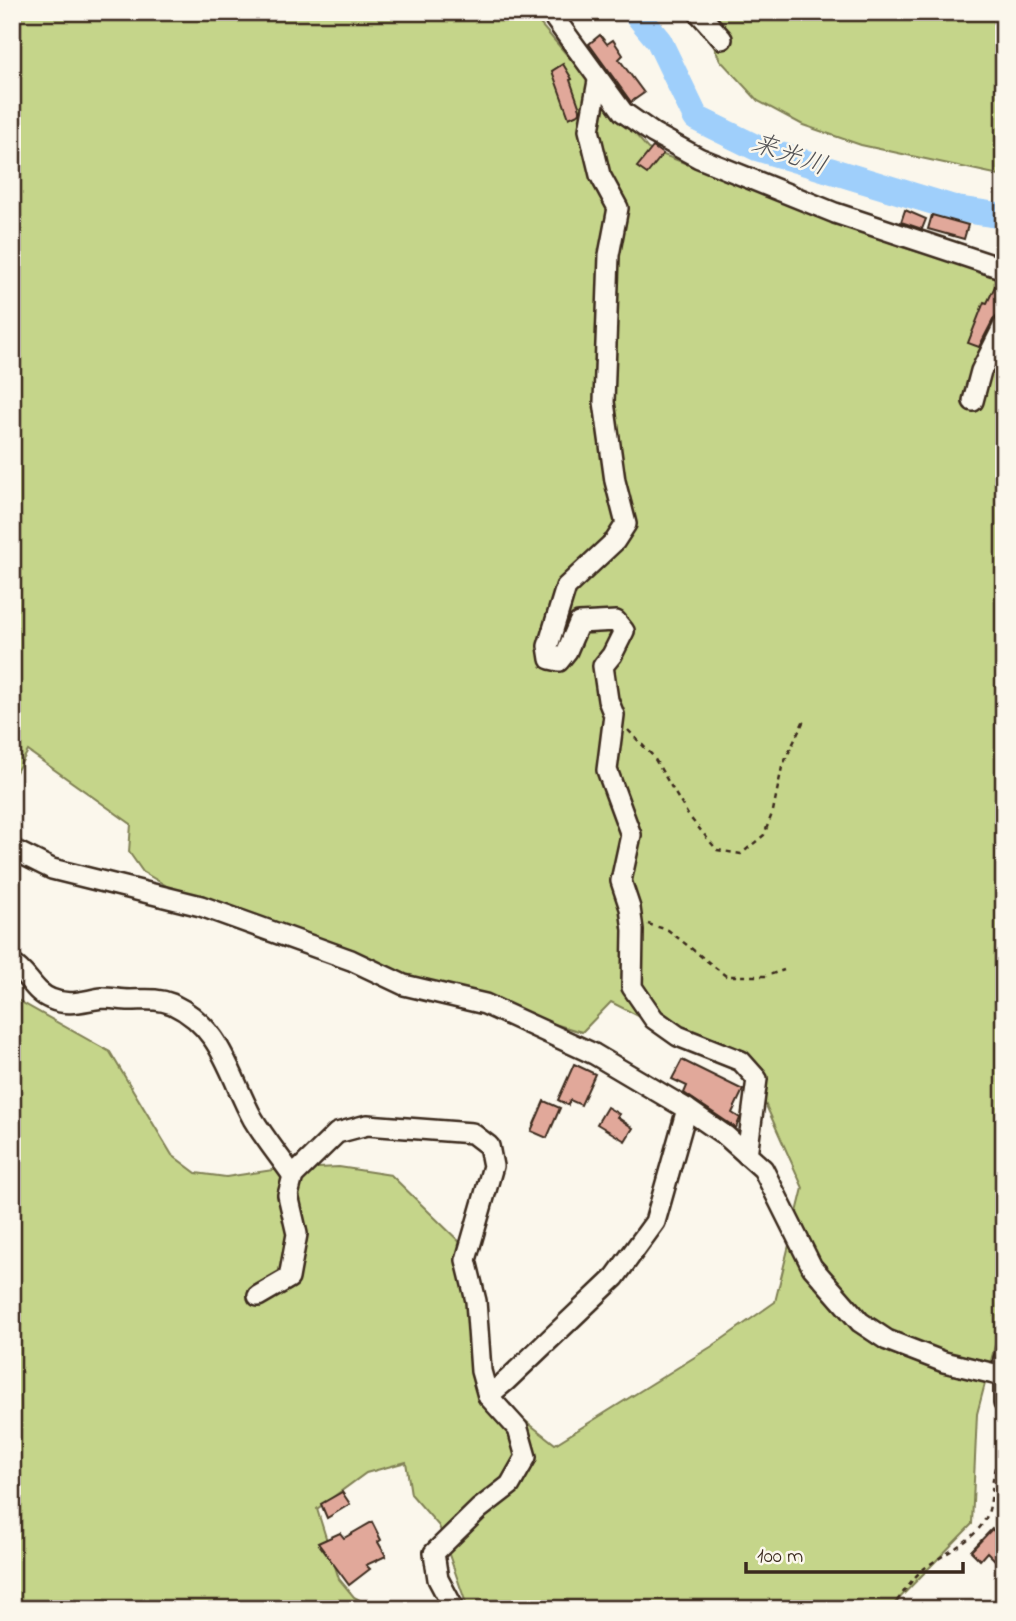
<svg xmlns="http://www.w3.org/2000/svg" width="1016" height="1621" viewBox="0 0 1016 1621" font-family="'Indie Flower','Klee One',sans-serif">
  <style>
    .green { fill: #c5d58a; stroke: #808054; stroke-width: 2 }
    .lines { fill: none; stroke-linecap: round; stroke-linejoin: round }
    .river { stroke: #9fcffb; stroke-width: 26 }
    .building { fill: #e1a89a; stroke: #3b2a1e; stroke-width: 2 }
    .minor-casing { stroke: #3b2a1e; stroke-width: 24 }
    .path { stroke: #3b2a1e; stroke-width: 2.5; stroke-dasharray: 5 5; stroke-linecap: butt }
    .minor { stroke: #fbf7ec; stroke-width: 19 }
    .labels { text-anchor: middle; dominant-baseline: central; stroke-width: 5; stroke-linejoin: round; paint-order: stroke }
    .water-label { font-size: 26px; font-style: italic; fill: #545355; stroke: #fbf7ec }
  </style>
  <rect width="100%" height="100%" fill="#fbf7ec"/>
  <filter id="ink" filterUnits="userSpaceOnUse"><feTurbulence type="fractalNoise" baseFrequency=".0143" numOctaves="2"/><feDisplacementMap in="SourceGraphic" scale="14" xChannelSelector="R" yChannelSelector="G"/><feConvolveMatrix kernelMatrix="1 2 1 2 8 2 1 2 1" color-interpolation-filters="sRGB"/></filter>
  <g filter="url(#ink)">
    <!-- green -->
    <g class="green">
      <path d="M12 12H530L648 149 902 247 979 270 1004 280V1311L977 1414 972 1524 889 1609H468L439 1526 411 1494 406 1462 366 1473 317 1509 339 1579 354 1597 376 1609H12V997L110 1052 172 1155 196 1173 226 1177 273 1170 339 1167 391 1175 469 1251 486 1390 555 1444 714 1345 775 1302 803 1188 752 1074 611 1002 582 1032 461 997 201 906 143 872 129 852 131 824 28 751 12 779Z"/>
      <path d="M698 12H1004V176L861 145 803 125 758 101 720 60Z"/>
    </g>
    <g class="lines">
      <!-- river -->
      <path class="river" d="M635 12 659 41 696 118 757 148 957 209 1004 216"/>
    </g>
    <!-- building -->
    <g class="building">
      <path d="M600 35 607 44 613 40 623 55 619 59 644 93 631 102 589 44Z"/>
      <path d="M563 64 572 79 570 80 580 109V113L569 118 552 71Z"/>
      <path d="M653 147 663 154 647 174 637 167Z"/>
      <path d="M905 210 926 219 922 229 901 222Z"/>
      <path d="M932 215 968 225 964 239 928 229Z"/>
      <path d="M998 280 1004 281V304L1000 314 993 320 979 347 968 343 984 302 987 303Z"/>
      <path d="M682 1060 743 1090 732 1113 740 1118 736 1128 684 1093 687 1086 672 1079Z"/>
      <path d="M574 1064 595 1074 581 1105 570 1100 568 1105 558 1100Z"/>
      <path d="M544 1101 560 1108 547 1138 531 1131Z"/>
      <path d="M607 1107 619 1114 617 1117 633 1128 625 1141 597 1124Z"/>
      <path d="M342 1492 350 1504 327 1518 321 1504Z"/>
      <path d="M372 1522 381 1540 378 1542 386 1556 366 1565 370 1569 349 1585 318 1543 340 1533 344 1538Z"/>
      <path d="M992 1529 1004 1541V1555L997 1562 987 1552 980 1560 971 1551Z"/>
    </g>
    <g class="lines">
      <!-- minor casing -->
      <g class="minor-casing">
        <g id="minor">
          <path d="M550 12 623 112 653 133 699 158 835 213 1004 269"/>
          <path d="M698 12 722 39"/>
          <path d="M598 81 589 130 600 175 618 208 609 255 604 402 615 481 626 524 615 541 566 587 548 646 550 659 559 661 567 651 579 623 616 621 624 631 612 655 603 666 608 700 614 715 607 770 631 835 621 881 630 908 633 930 632 987 654 1019 678 1036 741 1061 757 1079 747 1155"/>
          <path d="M973 401 981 371 1004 325"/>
          <path d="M12 849 52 869 201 906 351 960 404 985 485 1004 594 1054 687 1109 726 1136 763 1169 812 1267 860 1322 887 1340 944 1362 1003 1376"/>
          <path d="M12 964C28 973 33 992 51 999 69 1007 85 1000 103 998 112 998 121 1000 130 1000 145 1000 157 998 172 1004 223 1028 229 1076 253 1119 265 1139 280 1157 293 1176"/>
          <path d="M258 1296 289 1278 297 1234 288 1195 293 1176 337 1133 367 1125 472 1133 489 1146 493 1166 466 1260 476 1301 481 1371 488 1396 506 1381 615 1277 655 1222 687 1109"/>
          <path d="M1004 1359V1403"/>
          <path d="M454 1609 438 1579 434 1553 479 1509 510 1485 526 1457 518 1429 488 1396"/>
        </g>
      </g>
      <!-- path -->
      <g class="path">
        <path d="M628 730 653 756 688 815 717 850 741 854 764 835 773 811 782 767 805 718"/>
        <path d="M648 924 668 930 726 976H766L784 970"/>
        <path d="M891 1609C900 1598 908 1584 918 1574 938 1555 968 1546 983 1523 998 1501 986 1470 1004 1450"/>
      </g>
      <!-- minor -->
      <use href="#minor" class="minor"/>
    </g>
  </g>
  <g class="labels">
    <!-- water labels -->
    <g class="water-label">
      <text transform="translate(789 156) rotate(19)">来光川</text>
    </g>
  </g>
  <!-- margin -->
  <rect width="1016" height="1621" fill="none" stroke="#fbf7ec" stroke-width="42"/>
  <rect x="21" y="21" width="974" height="1579" fill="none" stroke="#3b2a1e" stroke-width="2.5" filter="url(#ink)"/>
  <!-- scale -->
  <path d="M746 1562v10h217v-10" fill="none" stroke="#3b2a1e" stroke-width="3.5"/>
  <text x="757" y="1562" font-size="21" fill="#3b2a1e" stroke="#fbf7ec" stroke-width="5" paint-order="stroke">100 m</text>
</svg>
